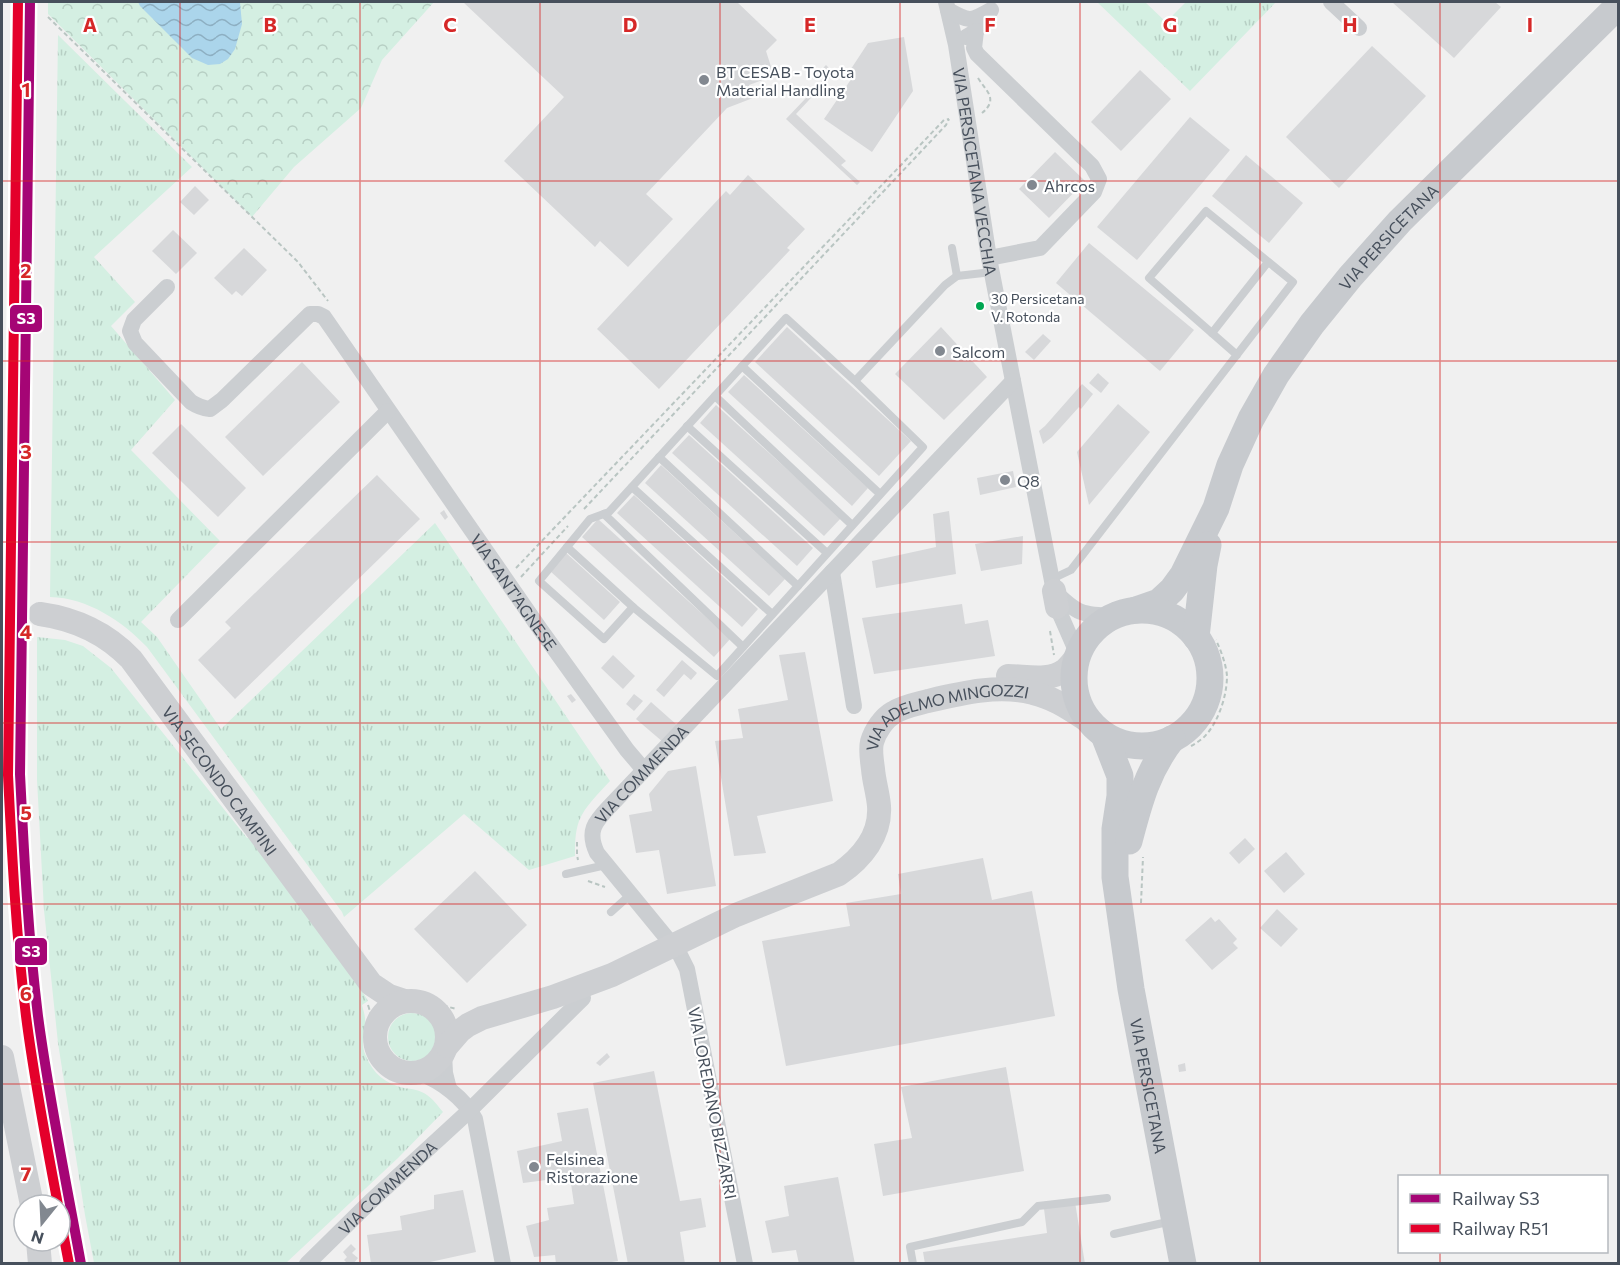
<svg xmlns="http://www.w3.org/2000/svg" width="1620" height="1265" viewBox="0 0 1620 1265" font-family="Commissioner,sans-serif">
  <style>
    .grass { fill: url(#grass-tufts) }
    .forest { fill: url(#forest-crowns) }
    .water { fill: url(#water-waves) }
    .building { fill: #d7d8da }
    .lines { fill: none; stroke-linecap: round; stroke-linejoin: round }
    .secondary-tunnel { stroke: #ced0d2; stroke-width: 24; stroke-dasharray: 24 12; stroke-linecap: butt }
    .path { stroke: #b9c5c2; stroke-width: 2; stroke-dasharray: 4.5 3; stroke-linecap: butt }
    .lane { stroke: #cbced1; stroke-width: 8 }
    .street { stroke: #cbced1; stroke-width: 16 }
    .secondary { stroke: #cdcfd2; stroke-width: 24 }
    .primary { stroke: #c7cace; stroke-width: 27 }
    .rail-1-casing { stroke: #fff; stroke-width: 15 }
    .rail-2-casing { stroke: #fff; stroke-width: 15 }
    .rail-1 { stroke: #a50575; stroke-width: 10 }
    .rail-2 { stroke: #e4002b; stroke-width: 10 }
    .grid { fill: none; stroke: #d62828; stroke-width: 1.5; stroke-opacity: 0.55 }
    .poi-dot { fill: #828890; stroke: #fff; stroke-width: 2 }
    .bus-dot { fill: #00a651; stroke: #fff; stroke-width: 2 }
    .labels { text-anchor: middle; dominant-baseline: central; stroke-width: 4.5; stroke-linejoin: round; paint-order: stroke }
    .bus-label { font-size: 14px; fill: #47505c; stroke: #fff; text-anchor: start }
    .poi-label { font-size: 16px; fill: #47505c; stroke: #fff; text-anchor: start }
    .street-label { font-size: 16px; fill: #47505c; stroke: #fff }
    .grid-label { font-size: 20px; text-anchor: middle; font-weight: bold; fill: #d62828; stroke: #fff; stroke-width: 4.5; stroke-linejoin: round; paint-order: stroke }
    .line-badge { stroke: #fff; stroke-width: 2 }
    .badge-label { font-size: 16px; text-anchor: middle; font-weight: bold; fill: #fff }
  </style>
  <defs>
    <pattern id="grass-tufts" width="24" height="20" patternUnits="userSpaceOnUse" patternTransform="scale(1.5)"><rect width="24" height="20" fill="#d4efe2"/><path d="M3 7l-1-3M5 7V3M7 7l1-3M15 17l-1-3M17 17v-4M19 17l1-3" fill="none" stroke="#b7cfc4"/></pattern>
    <pattern id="forest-crowns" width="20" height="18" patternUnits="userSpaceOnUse" patternTransform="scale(1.5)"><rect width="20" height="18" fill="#d4efe2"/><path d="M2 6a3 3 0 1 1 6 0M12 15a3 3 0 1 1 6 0" fill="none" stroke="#b7cfc4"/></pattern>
    <pattern id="water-waves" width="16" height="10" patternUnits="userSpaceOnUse" patternTransform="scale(1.5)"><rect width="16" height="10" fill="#abd5eb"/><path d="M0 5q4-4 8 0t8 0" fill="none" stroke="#8dafc2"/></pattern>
  </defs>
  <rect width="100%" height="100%" fill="#f0f0f0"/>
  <!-- grass -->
  <g class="grass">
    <path d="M1097 2H1145L1166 22 1186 2H1276L1190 91Z"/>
    <path d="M58 35 192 167 94 257 135 302 111 326 175 400 131 450 220 541 141 622 157 637 221 729 435 523 610 781C599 793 585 806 579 821 575 832 575 844 575 856L529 870 464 814 344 917 342 912 147 647C122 621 88 598 50 597Z"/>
    <path d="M37 637 65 640 83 646 111 668 247 838 249 837 358 984 368 1001 362 1005C363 1010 365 1014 365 1019 367 1033 359 1041 366 1056 373 1074 386 1084 404 1088 412 1089 420 1090 427 1095 433 1099 438 1106 443 1112L398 1158 286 1263H94L85 1215 58 1043 44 910 37 780Z"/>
    <circle cx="412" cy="1037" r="24"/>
  </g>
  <!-- forest -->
  <path class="forest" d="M48 2H434L382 60 361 108 294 167 252 217 48 14Z"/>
  <!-- water -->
  <path class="water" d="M138 2H240L242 24 235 49 228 59 220 64 208 65 192 58 140 6Z"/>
  <!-- building -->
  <g class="building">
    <path d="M463 2H737L777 40 766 51 774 76 749 85 753 98 727 108 646 194 673 219 628 267 600 241 595 247 504 161 564 97Z"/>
    <path d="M1392 2H1495L1501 7 1454 58Z"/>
    <path d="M904 37 913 91 872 152 824 119 854 75 849 72 868 43Z"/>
    <path d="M1372 46 1426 96 1339 188 1286 137Z"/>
    <path d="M826 65 834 73 796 114 846 161 841 165 860 182 857 185 786 119 825 78 819 72Z"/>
    <path d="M1140 70 1171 99 1121 151 1091 122Z"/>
    <path d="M1190 117 1230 150 1137 260 1097 227Z"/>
    <path d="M1055 152 1085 181 1049 218 1019 189Z"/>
    <path d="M1246 155 1303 203 1269 243 1212 196Z"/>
    <path d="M748 175 805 229 787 248 790 250 659 389 597 329 726 191 730 195Z"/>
    <path d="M195 186 209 200 194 215 180 202Z"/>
    <path d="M173 230 197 253 176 274 152 251Z"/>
    <path d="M1089 243 1194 330 1160 371 1056 283Z"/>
    <path d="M244 248 267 270 242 296 236 291 232 295 214 278Z"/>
    <path d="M787 327 911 441 879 476 755 362Z"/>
    <path d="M941 327 987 377 944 420 895 374Z"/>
    <path d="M1043 334 1051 341 1034 360 1025 352Z"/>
    <path d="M302 362 340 402 263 476 225 437Z"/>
    <path d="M1098 373 1109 383 1101 393 1089 383Z"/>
    <path d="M744 375 868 488 852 506 728 392Z"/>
    <path d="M1082 384 1093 394 1081 409 1079 407 1052 437 1043 444 1039 431 1045 426Z"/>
    <path d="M1118 404 1150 432 1089 505 1077 452Z"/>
    <path d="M716 405 841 518 824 536 700 423Z"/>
    <path d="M181 424 246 488 218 517 152 453Z"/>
    <path d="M689 435 813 548 797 566 672 453Z"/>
    <path d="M661 465 785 579 769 596 645 483Z"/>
    <path d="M1013 471 1016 487 980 495 977 478Z"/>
    <path d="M377 475 420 519 235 699 198 660 231 628 225 622Z"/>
    <path d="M634 495 758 609 742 627 617 513Z"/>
    <path d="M444 510 448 517 445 520 440 513Z"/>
    <path d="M949 511 956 574 876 588 872 561 936 547 933 514Z"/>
    <path d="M598 519 730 639 714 657 582 537Z"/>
    <path d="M1023 536 1022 564 981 571 975 544Z"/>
    <path d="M565 552 620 602 604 620 549 570Z"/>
    <path d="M962 604 965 624 988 620 995 656 874 674 862 618Z"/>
    <path d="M805 652 833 801 757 816 766 853 734 856 715 741 743 738 738 709 788 700 779 655Z"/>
    <path d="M613 655 635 676 623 689 601 668Z"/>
    <path d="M682 660 697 673 691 680 684 674 664 697 656 690Z"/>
    <path d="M571 694 576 700 572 703 567 696Z"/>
    <path d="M634 694 643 701 634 711 626 704Z"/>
    <path d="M651 702 677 725 663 742 636 719Z"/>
    <path d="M696 766 716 886 667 894 659 850 636 853 629 815 652 811 649 794 668 771Z"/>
    <path d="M1245 838 1255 849 1239 864 1229 853Z"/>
    <path d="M1286 852 1305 874 1284 893 1264 871Z"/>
    <path d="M983 858 992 900 1032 891 1055 1016 786 1066 762 941 850 926 846 903 901 894 898 874Z"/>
    <path d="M475 871 527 925 467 983 414 929Z"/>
    <path d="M1277 909 1298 929 1281 947 1260 928Z"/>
    <path d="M1211 917 1215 922 1219 919 1237 939 1233 943 1238 948 1212 970 1185 940Z"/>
    <path d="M607 1053 610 1057 600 1066 596 1063Z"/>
    <path d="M1185 1063 1186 1071 1179 1072 1178 1065Z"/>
    <path d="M1006 1067 1024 1171 883 1196 874 1144 912 1138 901 1087Z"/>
    <path d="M654 1071 680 1201 701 1198 706 1227 680 1232 685 1264H628L593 1083Z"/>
    <path d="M588 1108 618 1261 599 1264H556L555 1255 534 1257 526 1226 549 1220 547 1208 574 1204 570 1177 523 1183 517 1151 562 1141 557 1113Z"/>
    <path d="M838 1177 855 1264H799L796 1250 772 1253 765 1221 789 1216 784 1186Z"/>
    <path d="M463 1190 476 1252 421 1264H371L367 1235 402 1230 400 1216 434 1209V1195Z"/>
    <path d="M1075 1202 1085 1264H925L923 1252 1047 1233 1044 1209Z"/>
    <path d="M351 1244 356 1249 352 1253 358 1258 353 1264H348L344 1260 347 1257 343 1252Z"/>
  </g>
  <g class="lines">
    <!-- secondary-tunnel -->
    <path class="secondary-tunnel" d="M2 613 40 614"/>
    <!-- path -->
    <g class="path">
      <path d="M48 17 298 262 328 301"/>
      <path d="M978 78C986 91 999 99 982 113"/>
      <path d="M584 509 946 125 949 119"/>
      <path d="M516 568 944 120 949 119"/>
      <path d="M521 577 568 526"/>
      <path d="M1050 631 1054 655"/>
      <path d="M1191 746C1195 744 1199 741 1203 738 1218 724 1227 696 1227 676 1226 664 1221 651 1216 640"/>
      <path d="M577 842V855L578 860"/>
      <path d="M588 881 605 887"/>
      <path d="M1141 903 1143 857"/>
      <path d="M423 995 442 1005 456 1009"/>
      <path d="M368 1005C373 1019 369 1024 369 1038 370 1059 386 1074 406 1078"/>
    </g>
    <!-- lane -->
    <g class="lane">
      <path d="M952 248 957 276 992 272"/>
      <path d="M1212 333 1268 262"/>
      <path d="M742 366 880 494"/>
      <path d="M855 381 923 447 717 676 633 607 604 639 539 581 590 519 609 512 786 318 855 381 945 285 957 276"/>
      <path d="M715 396 852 525"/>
      <path d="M687 426 827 553"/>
      <path d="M659 457 798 586"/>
      <path d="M632 487 772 614"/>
      <path d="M604 514 743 647"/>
      <path d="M567 547 633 607"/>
      <path d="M1052 579 1071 570 1293 282 1206 211 1149 278 1237 355"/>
      <path d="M566 874 606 865"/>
      <path d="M611 912 630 895"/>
      <path d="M1114 1234 1172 1221"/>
      <path d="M913 1264 910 1247 1022 1222 1038 1206 1107 1198"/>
    </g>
    <!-- street -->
    <g class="street">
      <path id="s1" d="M946 2 956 45 989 258 1054 591C1077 614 1082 615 1114 616"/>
      <path d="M1331 2 1359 28"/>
      <path d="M948 10C970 22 970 22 991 10L976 31 966 37"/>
      <path d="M976 31 974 48 977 54 1092 166 1099 179 1094 192 1040 248 989 258"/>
      <path id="s2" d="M167 287 134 320 130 331 135 343 191 402C197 406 202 408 210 409L222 400 310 314H318L324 317 540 629 627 750 644 770"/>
      <path d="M832 572 854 706"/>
      <path d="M1057 607 1078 655"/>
      <path d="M178 620 388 411"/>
      <path d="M444 1053 445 1073 449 1089"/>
      <path d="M419 1073C441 1081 464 1098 475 1119L503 1264"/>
      <path id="s3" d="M307 1264 370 1202 469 1111 583 998"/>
      <path id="s4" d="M745 1264 687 969 679 953 597 853C586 830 596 821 611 805L1013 381"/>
    </g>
    <!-- secondary -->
    <g class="secondary">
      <path d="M1054 591 1057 607"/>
      <path id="s5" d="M40 614C76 619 106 633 131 659L371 984 389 996 404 1001"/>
      <path d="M1008 676C1026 676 1049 682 1065 670 1070 666 1074 660 1078 655"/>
      <circle cx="411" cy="1037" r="36"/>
      <path id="s6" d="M447 1046 460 1031 468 1025 482 1018 553 997 612 975 736 915 839 874C862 858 881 835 879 806 878 793 874 782 873 769 872 761 870 750 872 742 875 731 884 718 893 713 904 706 917 704 928 701 962 693 999 684 1033 693 1055 698 1071 710 1090 722"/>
      <path d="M2 1057 32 1205"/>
      <path d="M38 1241 40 1264"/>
    </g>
    <!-- primary -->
    <g class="primary">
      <path id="s7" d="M1136 610 1159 602 1172 590 1183 575 1216 508 1230 465 1251 419 1276 375 1312 324 1350 277 1400 221 1618 6"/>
      <circle cx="1142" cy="678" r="68"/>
      <path d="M1196 637 1204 565 1208 545"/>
      <path id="s8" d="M1104 735 1120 776V796L1115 829V877L1131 989 1183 1264"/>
      <path d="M1129 841C1139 803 1147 771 1172 739"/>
    </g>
    <!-- rail-1 casing -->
    <g class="rail-1-casing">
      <path id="rail-1" d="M30 2 20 774C24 854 28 936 38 1016 49 1099 66 1181 81 1264"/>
    </g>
    <!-- rail-2 casing -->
    <g class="rail-2-casing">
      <g id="rail-2">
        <path d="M18 2 8 775C12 855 16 936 26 1016 34 1079 46 1142 58 1205"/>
        <path d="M60 1217 69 1264"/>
      </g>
    </g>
    <!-- rail-1 -->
    <use href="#rail-1" class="rail-1"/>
    <!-- rail-2 -->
    <use href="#rail-2" class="rail-2"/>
  </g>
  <!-- grid -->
  <path class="grid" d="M180 2V1264M360 2V1264M540 2V1264M720 2V1264M900 2V1264M1080 2V1264M1260 2V1264M1440 2V1176M2 181H1618M2 361H1618M2 542H1618M2 723H1618M2 904H1618M2 1084H1618M1440 1252V1264"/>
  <!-- markers -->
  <g class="poi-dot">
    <circle cx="704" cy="80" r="6"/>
    <circle cx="1032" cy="185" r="6"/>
    <circle cx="940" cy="351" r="6"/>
    <circle cx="1005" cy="480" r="6"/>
    <circle cx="534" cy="1167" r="6"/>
  </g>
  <circle class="bus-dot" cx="980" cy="306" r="5"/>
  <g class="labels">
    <!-- bus labels -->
    <g class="bus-label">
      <text x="991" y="298">30 Persicetana<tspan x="991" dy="18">V. Rotonda</tspan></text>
    </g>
    <!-- poi labels -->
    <g class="poi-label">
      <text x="716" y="71">BT CESAB - Toyota<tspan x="716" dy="18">Material Handling</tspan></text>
      <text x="1044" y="185">Ahrcos</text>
      <text x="952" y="351">Salcom</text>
      <text x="1017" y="480">Q8</text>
      <text x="546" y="1158">Felsinea<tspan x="546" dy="18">Ristorazione</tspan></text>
    </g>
    <!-- street labels -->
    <g class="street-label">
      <text stroke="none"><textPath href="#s1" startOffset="172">VIA PERSICETANA VECCHIA</textPath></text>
      <text stroke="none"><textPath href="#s7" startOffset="460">VIA PERSICETANA</textPath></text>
      <text stroke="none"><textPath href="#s2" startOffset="660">VIA SANT'AGNESE</textPath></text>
      <text stroke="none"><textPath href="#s6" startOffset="662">VIA ADELMO MINGOZZI</textPath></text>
      <text stroke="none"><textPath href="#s4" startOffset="546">VIA COMMENDA</textPath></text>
      <text stroke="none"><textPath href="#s5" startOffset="254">VIA SECONDO CAMPINI</textPath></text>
      <text stroke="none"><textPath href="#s8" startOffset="357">VIA PERSICETANA</textPath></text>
      <text transform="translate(713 1103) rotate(79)">VIA LOREDANO BIZZARRI</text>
      <text stroke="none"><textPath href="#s3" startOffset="111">VIA COMMENDA</textPath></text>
    </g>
  </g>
  <g class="grid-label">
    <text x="90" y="32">A</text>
    <text x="270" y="32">B</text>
    <text x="450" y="32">C</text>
    <text x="630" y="32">D</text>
    <text x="810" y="32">E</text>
    <text x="990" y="32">F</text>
    <text x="1170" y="32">G</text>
    <text x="1350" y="32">H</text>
    <text x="1530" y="32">I</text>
    <text x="26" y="97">1</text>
    <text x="26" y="278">2</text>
    <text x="26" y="459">3</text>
    <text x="26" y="639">4</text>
    <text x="26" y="820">5</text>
    <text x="26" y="1001">6</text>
    <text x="26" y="1181">7</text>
  </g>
  <g class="line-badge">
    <rect x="9" y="304" width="34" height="29" rx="6" fill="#a50575"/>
    <rect x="14" y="937" width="34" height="29" rx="6" fill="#a50575"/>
  </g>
  <g class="badge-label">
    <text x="26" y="324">S3</text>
    <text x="31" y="957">S3</text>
  </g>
  <!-- border -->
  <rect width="1620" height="1265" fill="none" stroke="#47505c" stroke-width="6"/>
  <!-- legend -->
  <rect x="1398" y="1175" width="210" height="78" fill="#ffffff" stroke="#b5b9be" stroke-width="1.5"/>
  <rect x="1410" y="1194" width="30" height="9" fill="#a50575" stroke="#b5b9be" stroke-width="1.5"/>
  <text x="1452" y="1205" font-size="18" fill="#47505c">Railway S3</text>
  <rect x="1410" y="1224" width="30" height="9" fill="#e4002b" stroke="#b5b9be" stroke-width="1.5"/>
  <text x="1452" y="1235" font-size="18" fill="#47505c">Railway R51</text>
  <!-- north arrow -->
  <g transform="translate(42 1223) rotate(198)"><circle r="28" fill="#ffffff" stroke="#b5b9be" stroke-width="1.5"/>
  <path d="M0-4.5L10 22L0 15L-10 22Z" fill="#828890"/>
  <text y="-9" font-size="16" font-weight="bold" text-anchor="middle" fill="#47505c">N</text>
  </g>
</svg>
